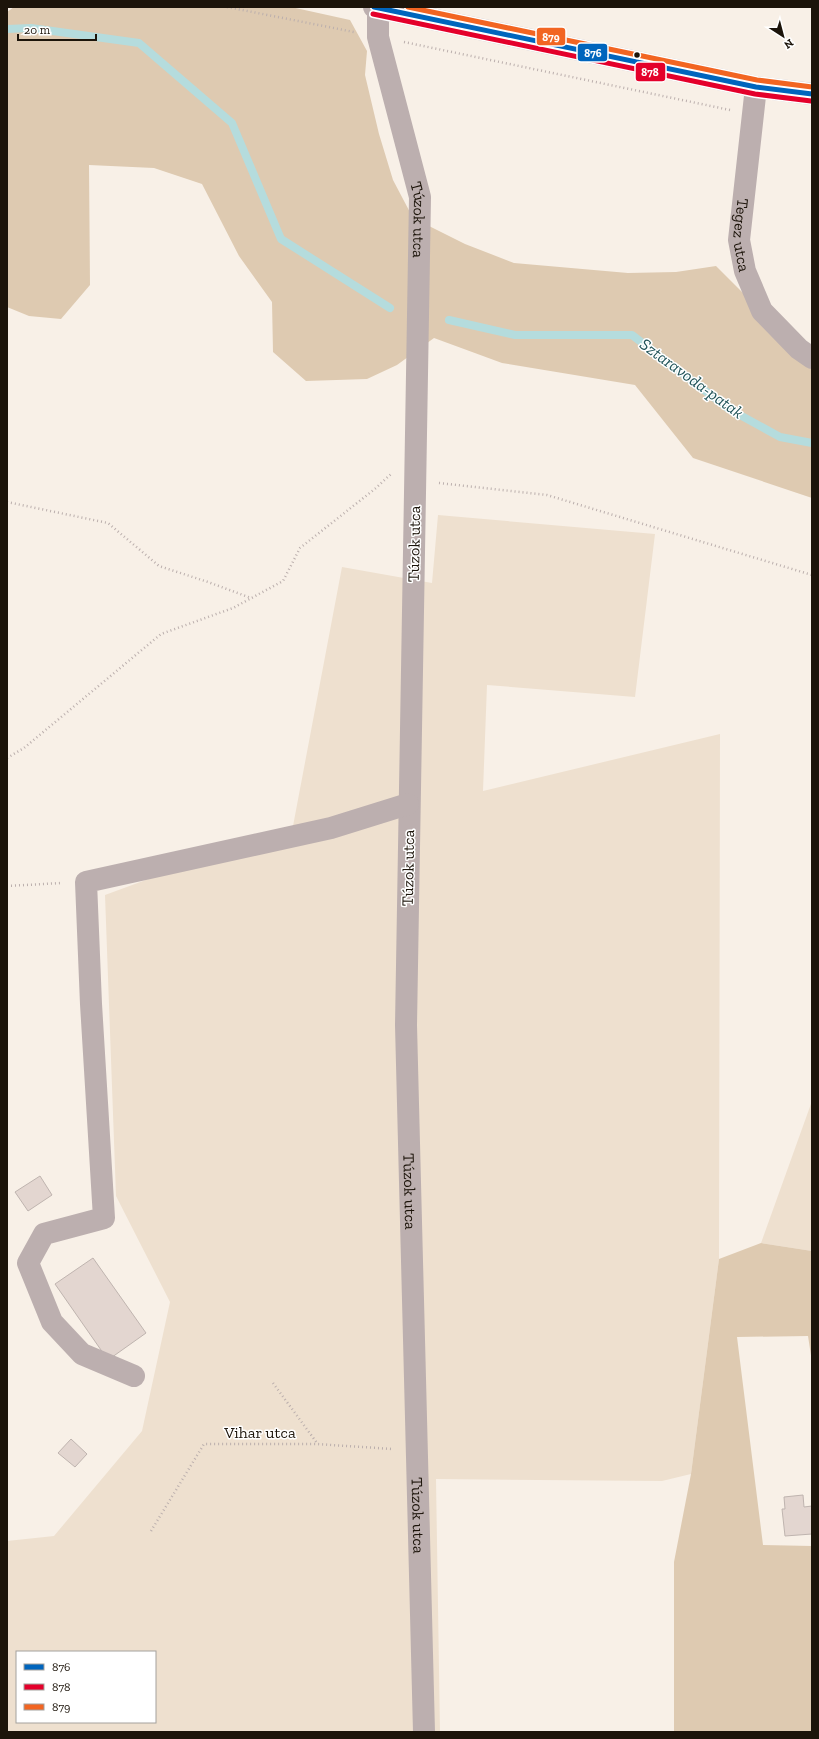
<svg xmlns="http://www.w3.org/2000/svg" width="819" height="1739" viewBox="0 0 819 1739" font-family="'Zilla Slab',serif">
  <style>
    .green { fill: #eee0cf; fill-rule: evenodd }
    .forest { fill: #decab1 }
    .lines { fill: none; stroke-linecap: round; stroke-linejoin: round }
    .stream { stroke: #b5dcdd; stroke-width: 8 }
    .building { fill: #e3d6d0; stroke: #bfb4af }
    .path { stroke: #bbafad; stroke-width: 2.5; stroke-dasharray: 1 3; stroke-linecap: butt }
    .minor { stroke: #bcafaf; stroke-width: 22 }
    .bus-1-casing { stroke: #fff; stroke-width: 8 }
    .bus-2-casing { stroke: #fff; stroke-width: 8 }
    .bus-3-casing { stroke: #fff; stroke-width: 8 }
    .bus-1 { stroke: #0065bd; stroke-width: 5 }
    .bus-2 { stroke: #e4002b; stroke-width: 5 }
    .bus-3 { stroke: #f26522; stroke-width: 5 }
    .bus-dot { fill: #1c140a; stroke: #fff; stroke-width: 1.5 }
    .labels { text-anchor: middle; dominant-baseline: central; stroke-width: 3; stroke-linejoin: round; paint-order: stroke }
    .street-label { font-size: 16px; fill: #1c140a; stroke: #fff }
    .water-label { font-size: 17px; font-style: italic; fill: #1f5257; stroke: #fff }
    .line-badge { stroke: #fff; stroke-width: 1.5 }
    .badge-label { font-size: 11px; text-anchor: middle; font-weight: bold; fill: #fff }
  </style>
  <rect width="100%" height="100%" fill="#f8f0e7"/>
  <!-- green -->
  <g class="green">
    <path d="M438 515 655 534 635 697 487 685 483 791 720 734 719 1259 691 1474 662 1481 436 1479 440 1732H7V1541L54 1536 142 1431 170 1302 116 1196 105 895 293 826 342 567 432 583ZM17 1652H155V1722H17Z"/>
    <path d="M812 1101V1251L761 1243Z"/>
  </g>
  <!-- forest -->
  <g class="forest">
    <path d="M14 7H291L350 20 367 51 365 75 379 134 393 180 413 218 465 244 514 263 628 273 676 272 716 266 784 334 812 360V498L693 458 635 385 502 363 434 338 397 365 367 379 306 381 273 352 272 302 239 256 202 184 154 168 89 165 90 285 61 319 29 316 7 307V12Z"/>
    <path d="M761 1243 812 1251V1362L808 1336 737 1337 763 1545 812 1546V1732H674V1562L691 1474 719 1259Z"/>
  </g>
  <g class="lines">
    <!-- stream -->
    <g class="stream">
      <path d="M7 29 31 28 139 43 232 123 281 239 390 308"/>
      <path d="M449 320 515 335H632L729 409 780 437 812 443"/>
    </g>
  </g>
  <!-- building -->
  <g class="building">
    <path d="M40 1176 52 1195 28 1211 15 1192Z"/>
    <path d="M93 1258 146 1333 108 1360 55 1284Z"/>
    <path d="M71 1439 87 1454 75 1467 58 1453Z"/>
    <path d="M803 1495 804 1507 812 1506V1534L785 1536 782 1509H785L784 1497Z"/>
  </g>
  <g class="lines">
    <!-- path -->
    <g class="path">
      <path d="M227 7 354 32"/>
      <path d="M404 42 730 110"/>
      <path d="M439 483 547 495 812 575"/>
      <path d="M7 502 108 523 159 566 208 582 251 598"/>
      <path d="M7 758 24 748 161 634 233 608 283 581 300 548 376 488 391 474"/>
      <path d="M7 886 62 883"/>
      <path d="M273 1383 317 1443"/>
      <path d="M151 1531 204 1444H317L392 1449"/>
    </g>
    <!-- minor -->
    <g class="minor">
      <path d="M374 7 756 87 812 94"/>
      <path id="s1" d="M378 8V37L420 197 406 1025 424 1732"/>
      <path id="s2" d="M756 87 739 240 745 271 762 311 799 349 812 358"/>
      <path d="M134 1376 82 1354 52 1322 28 1263 44 1234 104 1218 91 1004 86 882 331 828 408 804"/>
    </g>
    <!-- bus-1 casing -->
    <g class="bus-1-casing">
      <path id="bus-1" d="M374 7 756 87 812 94"/>
    </g>
    <!-- bus-2 casing -->
    <g class="bus-2-casing">
      <path id="bus-2" d="M373 14 755 94 811 101"/>
    </g>
    <!-- bus-3 casing -->
    <g class="bus-3-casing">
      <path id="bus-3" d="M408 7 757 80 812 87"/>
    </g>
    <!-- bus-1 -->
    <use href="#bus-1" class="bus-1"/>
    <!-- bus-2 -->
    <use href="#bus-2" class="bus-2"/>
    <!-- bus-3 -->
    <use href="#bus-3" class="bus-3"/>
  </g>
  <!-- markers -->
  <circle class="bus-dot" cx="637" cy="55" r="3.5"/>
  <g class="labels">
    <!-- street labels -->
    <g class="street-label">
      <text stroke="none"><textPath href="#s1" startOffset="217">Túzok utca</textPath></text>
      <text stroke="none"><textPath href="#s2" startOffset="149">Tegez utca</textPath></text>
      <text transform="translate(414 544) rotate(-89)">Túzok utca</text>
      <text transform="translate(408 868) rotate(-89)">Túzok utca</text>
      <text stroke="none"><textPath href="#s1" startOffset="1189">Túzok utca</textPath></text>
      <text x="260" y="1432">Vihar utca</text>
      <text stroke="none"><textPath href="#s1" startOffset="1513">Túzok utca</textPath></text>
    </g>
    <!-- water labels -->
    <g class="water-label">
      <text transform="translate(692 378) rotate(36)">Sztaravoda-patak</text>
    </g>
  </g>
  <g class="line-badge">
    <rect x="536" y="27" width="30" height="19" rx="4" fill="#f26522"/>
    <rect x="577" y="43" width="31" height="19" rx="4" fill="#0065bd"/>
    <rect x="635" y="62" width="31" height="20" rx="4" fill="#e4002b"/>
  </g>
  <g class="badge-label">
    <text x="551" y="41">879</text>
    <text x="593" y="57">876</text>
    <text x="650" y="76">878</text>
  </g>
  <!-- border -->
  <rect width="819" height="1739" fill="none" stroke="#1c140a" stroke-width="16"/>
  <!-- legend -->
  <rect x="16" y="1651" width="140" height="72" fill="#ffffff" stroke="#a4a19d"/>
  <rect x="24" y="1664" width="20" height="6" fill="#0065bd" stroke="#a4a19d"/>
  <text x="52" y="1671" font-size="12" fill="#1c140a">876</text>
  <rect x="24" y="1684" width="20" height="6" fill="#e4002b" stroke="#a4a19d"/>
  <text x="52" y="1691" font-size="12" fill="#1c140a">878</text>
  <rect x="24" y="1704" width="20" height="6" fill="#f26522" stroke="#a4a19d"/>
  <text x="52" y="1711" font-size="12" fill="#1c140a">879</text>
  <!-- north arrow -->
  <g transform="translate(783 36) rotate(144)" stroke="#ffffff" stroke-width="3" paint-order="stroke">
  <path d="M0-3L7 15L0 10L-7 15Z" fill="#1c140a"/>
  <text y="-6" font-size="11" font-weight="bold" text-anchor="middle" fill="#1c140a">N</text>
  </g>
  <!-- scale -->
  <path d="M18 34v6h78v-6" fill="none" stroke="#1c140a" stroke-width="2"/>
  <text x="24" y="34" font-size="12" fill="#1c140a" stroke="#ffffff" stroke-width="3" paint-order="stroke">20 m</text>
</svg>
